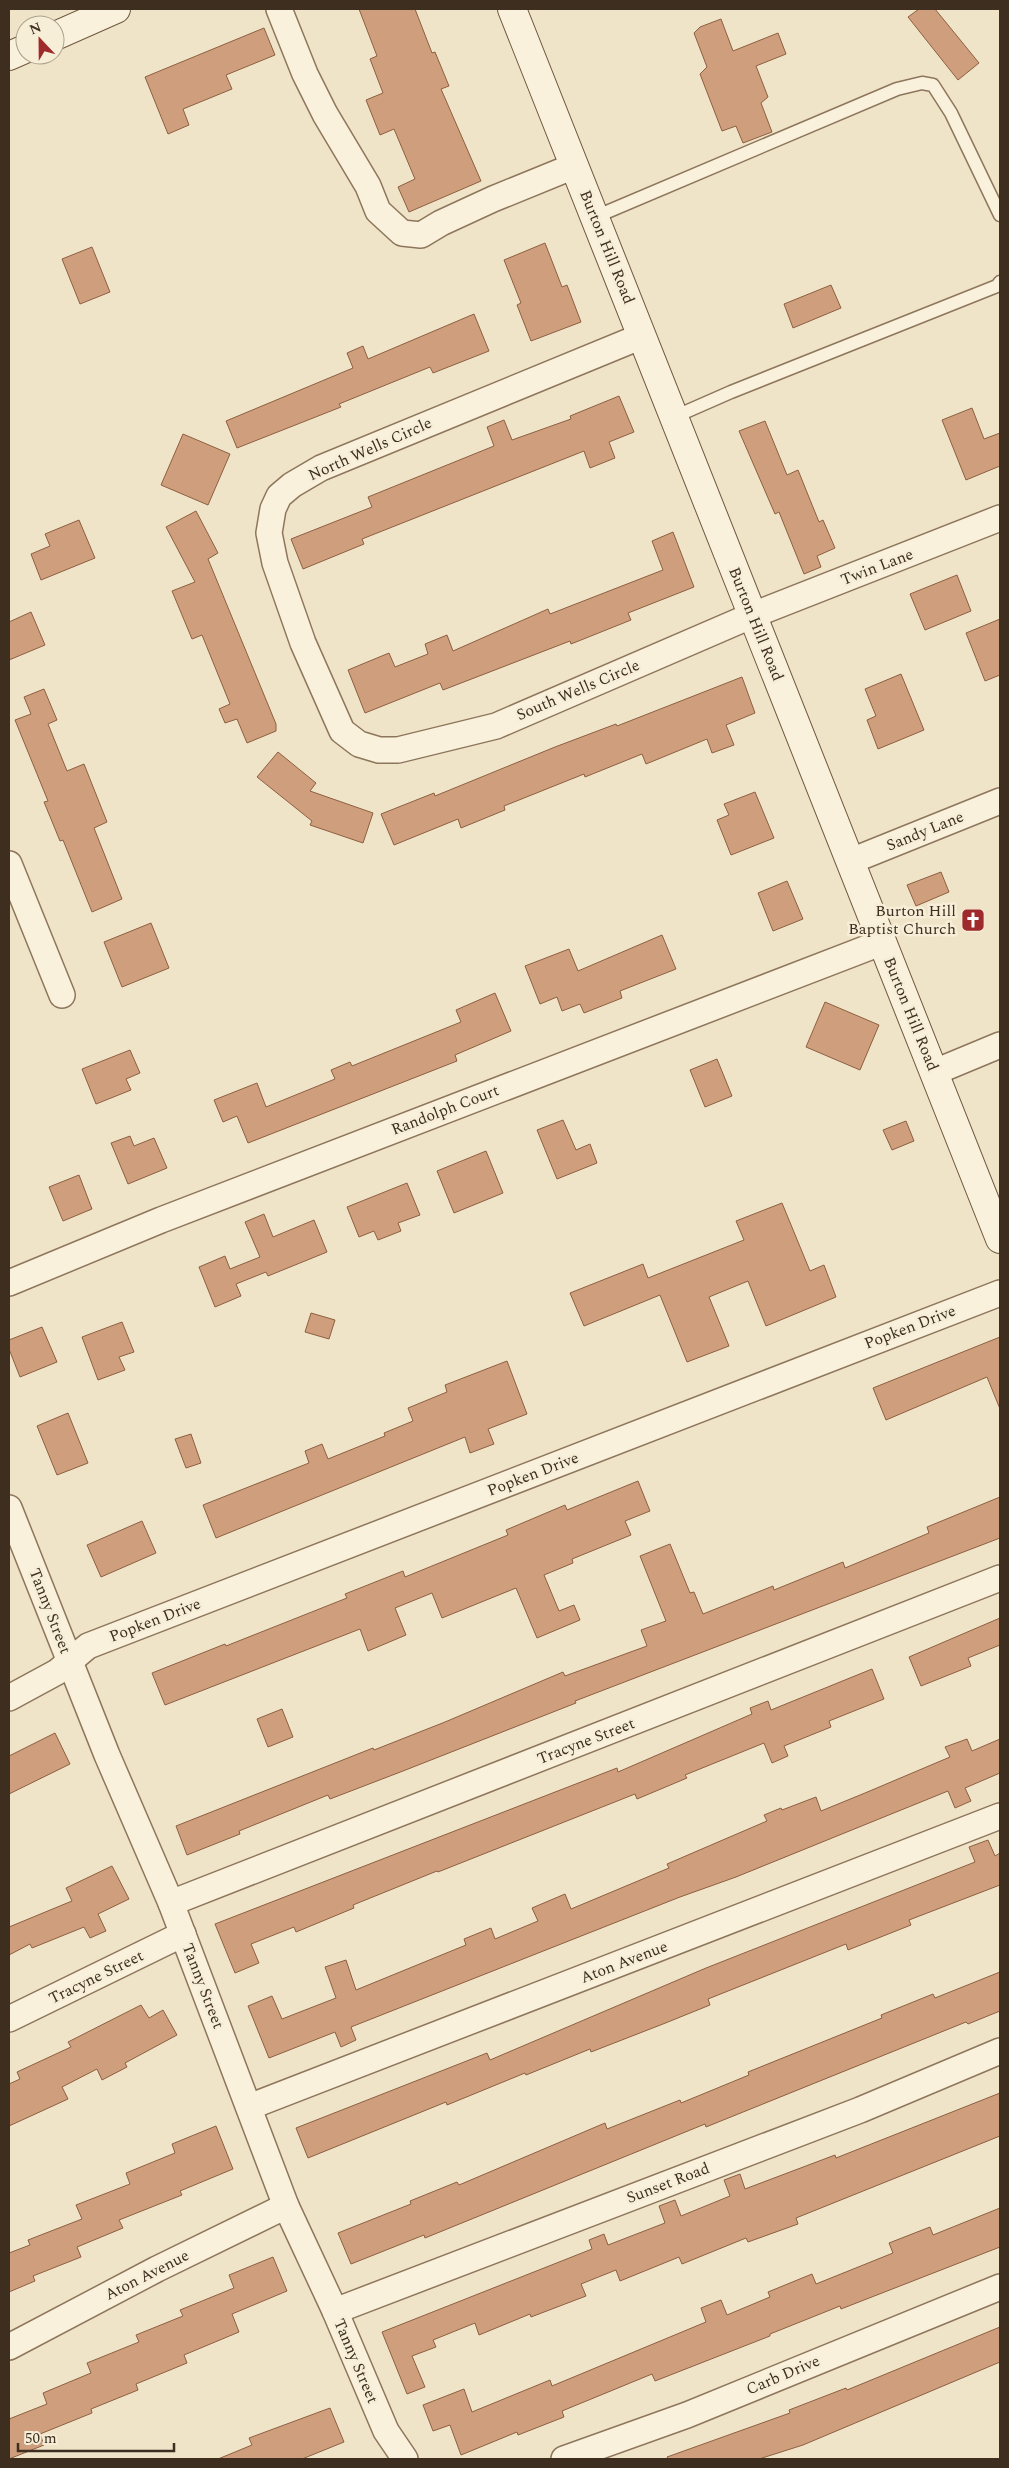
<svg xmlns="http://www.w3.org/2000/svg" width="1009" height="2468" viewBox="0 0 1009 2468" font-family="Spectral,serif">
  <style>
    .building { fill: #cf9f7d; stroke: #8d5f41 }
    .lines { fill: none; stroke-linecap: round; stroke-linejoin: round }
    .lane-casing { stroke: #8d765c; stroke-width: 15 }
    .street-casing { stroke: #8d765c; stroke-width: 28 }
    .secondary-casing { stroke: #6f573f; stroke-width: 30 }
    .lane { stroke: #faf1dc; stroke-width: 12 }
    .street { stroke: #faf1dc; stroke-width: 25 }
    .secondary { stroke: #faf1dc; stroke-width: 28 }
    .labels { text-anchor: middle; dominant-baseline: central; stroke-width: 5; stroke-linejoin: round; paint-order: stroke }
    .street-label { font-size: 16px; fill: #3d2e20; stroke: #f7eed8 }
    .poi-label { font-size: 16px; fill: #3d2e20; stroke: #f7eed8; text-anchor: end }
  </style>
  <rect width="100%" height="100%" fill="#f0e4c8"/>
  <!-- building -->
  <g class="building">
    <path d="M359 9H415L432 53 435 52 449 86 441 89 481 181 409 212 398 187 415 179 394 129 380 135 366 100 383 93 370 59 377 56Z"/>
    <path d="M919 9H935L979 63 958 80 908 17Z"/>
    <path d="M721 19 733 51 778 33 786 54 756 66 768 97 761 103 772 132 743 143 736 126 722 131 700 74 707 67 694 33 700 27Z"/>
    <path d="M264 28 275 55 226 75 232 89 183 109 189 125 168 134 145 77Z"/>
    <path d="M545 243 562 287 567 285 581 322 531 341 517 305 521 303 504 260Z"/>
    <path d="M92 247 110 292 80 304 62 259Z"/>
    <path d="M831 285 841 308 793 328 784 304Z"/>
    <path d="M474 314 489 351 433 373 430 367 339 404 341 407 237 448 226 421 353 368 347 353 363 346 368 359Z"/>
    <path d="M619 396 634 432 609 442 615 458 590 468 584 451 362 539 364 544 303 569 291 539 372 507 368 497 494 446 487 427 504 420 512 440 571 419 570 416Z"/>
    <path d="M972 408 984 439 1000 433V466L966 480 942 420Z"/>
    <path d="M765 421 787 475 798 470 819 522 823 520 835 548 817 556 821 567 804 574 779 512 775 514 739 431Z"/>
    <path d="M183 434 230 454 208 505 161 485Z"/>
    <path d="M196 511 218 553 208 559 276 724V731L247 743 237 719 225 723 219 709 230 704 202 635 192 639 172 591 195 582 166 527Z"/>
    <path d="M79 520 95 558 41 580 31 554 50 546 45 534Z"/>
    <path d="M673 532 694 587 628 613 631 620 571 644 570 641 443 690 440 683 365 713 348 670 389 653 395 667 428 654 425 644 447 635 453 651 548 609 550 614 663 570 652 541Z"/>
    <path d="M957 575 971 611 925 630 910 594Z"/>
    <path d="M31 612 45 645 9 660V622Z"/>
    <path d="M1000 619V675L985 681 966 633Z"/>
    <path d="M901 674 924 730 878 749 867 720 876 716 865 689Z"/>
    <path d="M742 677 755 713 726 725 734 745 712 753 707 739 646 764 642 754 585 777 584 774 504 806 505 810 461 828 458 819 394 845 381 814 434 793 435 796 555 747 616 724 617 726Z"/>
    <path d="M44 689 57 720 48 724 67 771 84 764 107 822 94 828 122 899 92 912 63 840 60 841 44 802 48 801 15 720 31 714 24 697Z"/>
    <path d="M278 752 316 783 310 791 373 813 363 843 310 825 312 821 257 777Z"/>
    <path d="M755 792 774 838 731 855 717 820 729 815 724 804Z"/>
    <path d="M941 872 949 892 916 906 907 885Z"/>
    <path d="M787 881 803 919 773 931 758 893Z"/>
    <path d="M151 923 169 968 122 987 104 942Z"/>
    <path d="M662 935 676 969 620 991 622 998 584 1013 580 1004 562 1011 557 997 540 1004 525 966 569 949 578 971Z"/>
    <path d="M495 993 511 1031 455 1055 457 1061 248 1143 237 1116 223 1122 214 1100 257 1083 266 1107 335 1079 331 1070 350 1062 352 1066 461 1022 456 1010Z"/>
    <path d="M825 1002 879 1025 860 1070 806 1047Z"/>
    <path d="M130 1050 140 1073 126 1079 131 1090 96 1104 82 1069Z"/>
    <path d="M717 1059 732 1096 705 1107 690 1070Z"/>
    <path d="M563 1120 576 1150 590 1144 597 1163 557 1179 537 1130Z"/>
    <path d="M906 1121 914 1141 892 1150 883 1130Z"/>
    <path d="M130 1136 134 1146 154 1138 167 1168 128 1184 111 1143Z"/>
    <path d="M486 1151 503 1193 454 1213 437 1171Z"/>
    <path d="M79 1175 92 1209 63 1221 49 1187Z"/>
    <path d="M407 1183 420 1215 398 1223 401 1231 378 1240 374 1231 359 1237 347 1207Z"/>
    <path d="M782 1203 810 1271 824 1265 836 1297 766 1326 748 1281 709 1297 729 1346 687 1362 660 1295 584 1326 570 1293 643 1264 648 1278 744 1240 736 1221Z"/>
    <path d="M264 1214 273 1237 314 1220 327 1252 268 1276 266 1272 236 1284 241 1296 215 1307 199 1267 225 1256 230 1269 260 1257 245 1222Z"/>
    <path d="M311 1313 335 1320 329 1339 305 1332Z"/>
    <path d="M122 1322 134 1352 119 1357 125 1370 98 1380 82 1337Z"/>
    <path d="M42 1327 57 1362 20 1377 9 1349V1340Z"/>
    <path d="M1000 1337V1409L987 1377 886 1420 873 1388Z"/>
    <path d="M507 1361 527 1414 488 1429 494 1444 470 1453 465 1437 216 1538 203 1505 309 1463 305 1451 322 1444 328 1459 385 1436 384 1433 413 1421 408 1408 447 1392 445 1385Z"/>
    <path d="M68 1413 88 1463 57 1475 37 1426Z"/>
    <path d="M191 1434 201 1463 186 1468 175 1439Z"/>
    <path d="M638 1481 650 1511 625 1521 631 1535 572 1559 573 1563 544 1575 559 1611 574 1605 580 1620 537 1638 516 1588 442 1618 432 1593 395 1608 406 1635 368 1651 360 1629 165 1705 152 1673 225 1644 226 1646 347 1598 345 1594 403 1571 405 1577 508 1535 506 1530 565 1505 567 1510Z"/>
    <path d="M1000 1497V1538L575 1701 576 1703 403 1771 330 1799 328 1795 239 1831 240 1834 187 1855 176 1826 373 1748 374 1750 445 1722 563 1672 565 1676 647 1646 641 1630 666 1621 640 1556 670 1544 690 1593 694 1592 703 1614 773 1586 774 1590 843 1562 845 1568 929 1533 927 1527Z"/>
    <path d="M142 1521 156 1553 101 1577 87 1545Z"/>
    <path d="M1000 1618V1645L968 1658 971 1666 921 1686 909 1657Z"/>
    <path d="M872 1669 884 1699 829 1721 831 1727 784 1746 788 1756 772 1763 764 1743 685 1775 687 1778 637 1799 635 1794 438 1872 437 1871 353 1905 354 1908 296 1932 294 1927 251 1944 259 1963 235 1973 215 1924 617 1768 618 1772 752 1714 750 1708 768 1701 771 1710Z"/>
    <path d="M282 1709 293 1737 268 1747 257 1719Z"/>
    <path d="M55 1733 70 1764 9 1794V1756Z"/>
    <path d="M967 1739 972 1751 1000 1739V1773L965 1788 971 1801 955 1808 948 1791 736 1877 680 1897 351 2027 356 2040 341 2047 335 2032 269 2058 248 2006 272 1996 282 2019 336 1998 325 1967 346 1960 356 1990 466 1945 464 1939 491 1928 495 1939 538 1921 532 1908 565 1894 571 1909 669 1868 667 1864 767 1821 764 1815 781 1808 782 1810 816 1797 821 1811 865 1793 950 1757 945 1747Z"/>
    <path d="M988 1840 995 1856 1000 1853V1885L909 1920 911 1925 848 1950 846 1944 708 1999 710 2005 663 2024 591 2052 590 2049 526 2075 525 2073 447 2105 446 2102 308 2158 296 2128 487 2053 490 2060 706 1968 975 1862 969 1847Z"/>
    <path d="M112 1866 129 1899 98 1914 106 1931 90 1938 84 1927 32 1948 30 1944 9 1955V1927L72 1901 66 1888Z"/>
    <path d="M1000 1972V2011L968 2024 966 2022 706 2127 705 2124 425 2238 424 2235 351 2264 338 2233 411 2204 410 2201 457 2182 459 2185 605 2123 607 2129 680 2100 681 2103 749 2075 748 2072 882 2018 881 2015 933 1994 935 1998Z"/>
    <path d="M141 2005 149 2018 163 2010 177 2035 125 2063 127 2067 102 2080 97 2069 62 2087 68 2099 9 2126V2084L20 2079 17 2072 71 2047 68 2042Z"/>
    <path d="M1000 2093V2136L796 2218 798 2224 748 2242 746 2238 682 2264 679 2257 620 2281 616 2270 581 2284 586 2296 531 2317 530 2314 479 2335 475 2323 433 2340 436 2347 412 2356 425 2387 407 2394 382 2332 592 2249 589 2240 604 2234 608 2245 665 2223 659 2206 675 2200 681 2216 730 2196 724 2180 740 2174 745 2189 835 2155 836 2158Z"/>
    <path d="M216 2126 233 2169 180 2191 182 2195 119 2220 123 2228 77 2247 81 2257 33 2276 35 2281 9 2292V2253L30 2245 28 2240 82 2219 76 2205 130 2184 126 2173 175 2153 172 2144Z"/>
    <path d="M1000 2208V2247L841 2309 840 2306 770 2334V2336L655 2381 652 2374 562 2411 564 2417 518 2435 517 2432 461 2455 450 2425 433 2431 423 2405 464 2389 472 2412 550 2380 552 2386 706 2322 701 2308 721 2300 727 2315 770 2297 768 2292 812 2274 816 2284 893 2253 889 2243 930 2227 933 2235Z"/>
    <path d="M273 2257 287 2291 232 2314 239 2332 184 2355 187 2363 136 2384 138 2390 91 2409 92 2413 40 2434 44 2445 9 2459V2419L47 2404 43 2393 91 2373 87 2363 139 2342 136 2335 183 2316 180 2310 234 2288 229 2275Z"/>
    <path d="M1000 2327V2362L803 2445 759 2459H668L667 2457 790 2413 789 2410 846 2388 847 2390Z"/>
    <path d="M330 2408 344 2442 302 2459H218L252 2445 249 2438Z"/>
  </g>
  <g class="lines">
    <!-- lane casing -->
    <g class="lane-casing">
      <g id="lane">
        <path d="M595 217 897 89 922 83 933 85 951 113 1000 215"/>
        <path d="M674 417 731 392 997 286 1000 282"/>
      </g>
    </g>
    <!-- street casing -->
    <g class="street-casing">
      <g id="street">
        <path d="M279 9 305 74 325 114 368 186 378 211 402 233 421 235 441 223 493 199 574 166"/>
        <path d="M642 336 321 468 292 485 279 496 273 509 269 533 275 563 303 643 342 731 359 744 379 750H398L496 726 753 615 1000 518"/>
        <path d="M851 861 1000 801"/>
        <path d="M9 864 62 995"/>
        <path d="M935 1072 1000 1045"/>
        <path d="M9 1283 161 1220 883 942"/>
        <path d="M9 1508 107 1755 171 1903 286 2206 335 2311 386 2431 405 2459"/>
        <path d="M9 1698 57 1672 88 1646 1000 1293"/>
        <path d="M171 1903 1000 1578"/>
        <path d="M9 2019 183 1934"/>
        <path d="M249 2107 1000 1816"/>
        <path d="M335 2311 860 2110 1000 2051"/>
        <path d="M9 2347 157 2269 286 2206"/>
        <path d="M564 2459 687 2415 1000 2287"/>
      </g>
    </g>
    <!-- secondary casing -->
    <g class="secondary-casing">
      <g id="secondary">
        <path d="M512 9 1000 1239"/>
        <path d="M55 36 116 9"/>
        <path d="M9 56 25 49"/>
      </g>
    </g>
    <!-- lane -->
    <use href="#lane" class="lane"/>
    <!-- street -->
    <use href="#street" class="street"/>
    <!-- secondary -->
    <use href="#secondary" class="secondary"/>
  </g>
  <!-- icons -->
  <defs>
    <g id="church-square" transform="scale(1.25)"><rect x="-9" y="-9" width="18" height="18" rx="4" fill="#9e2a2b" stroke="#f7eed8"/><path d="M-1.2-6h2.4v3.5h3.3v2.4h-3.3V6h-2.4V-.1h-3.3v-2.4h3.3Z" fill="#fff"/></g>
  </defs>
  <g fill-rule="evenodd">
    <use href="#church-square" x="973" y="920"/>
  </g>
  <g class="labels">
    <!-- street labels -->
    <g class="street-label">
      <text transform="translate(607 247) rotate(68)">Burton Hill Road</text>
      <text transform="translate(370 449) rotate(-24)">North Wells Circle</text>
      <text transform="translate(877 567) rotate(-21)">Twin Lane</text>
      <text transform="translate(756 624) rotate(68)">Burton Hill Road</text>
      <text transform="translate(578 690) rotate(-23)">South Wells Circle</text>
      <text transform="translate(925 831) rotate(-22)">Sandy Lane</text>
      <text transform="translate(911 1014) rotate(68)">Burton Hill Road</text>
      <text transform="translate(445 1110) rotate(-21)">Randolph Court</text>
      <text transform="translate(910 1327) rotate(-21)">Popken Drive</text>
      <text transform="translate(533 1474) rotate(-21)">Popken Drive</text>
      <text transform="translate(50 1611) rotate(69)">Tanny Street</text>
      <text transform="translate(155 1620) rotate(-21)">Popken Drive</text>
      <text transform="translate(586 1741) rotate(-21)">Tracyne Street</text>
      <text transform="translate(624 1962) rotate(-21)">Aton Avenue</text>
      <text transform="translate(96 1977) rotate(-26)">Tracyne Street</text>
      <text transform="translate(203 1986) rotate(69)">Tanny Street</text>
      <text transform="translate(668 2183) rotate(-21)">Sunset Road</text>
      <text transform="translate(147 2275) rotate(-27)">Aton Avenue</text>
      <text transform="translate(356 2361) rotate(67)">Tanny Street</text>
      <text transform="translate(783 2375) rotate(-23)">Carb Drive</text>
    </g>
    <!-- poi labels -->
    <g class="poi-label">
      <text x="956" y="911">Burton Hill<tspan x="956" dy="18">Baptist Church</tspan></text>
    </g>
  </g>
  <!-- border -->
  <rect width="1009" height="2468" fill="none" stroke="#3d2e20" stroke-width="20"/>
  <!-- north arrow -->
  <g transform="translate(40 40) rotate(338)"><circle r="24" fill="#f7eed8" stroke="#ada18e"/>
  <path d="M0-4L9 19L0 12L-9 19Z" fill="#9e2a2b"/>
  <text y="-8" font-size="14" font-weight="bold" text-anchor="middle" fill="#3d2e20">N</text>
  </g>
  <!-- scale -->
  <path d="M18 2443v8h156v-8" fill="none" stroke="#3d2e20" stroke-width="2.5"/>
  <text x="25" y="2443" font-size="15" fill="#3d2e20" stroke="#f7eed8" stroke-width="4" paint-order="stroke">50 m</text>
</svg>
